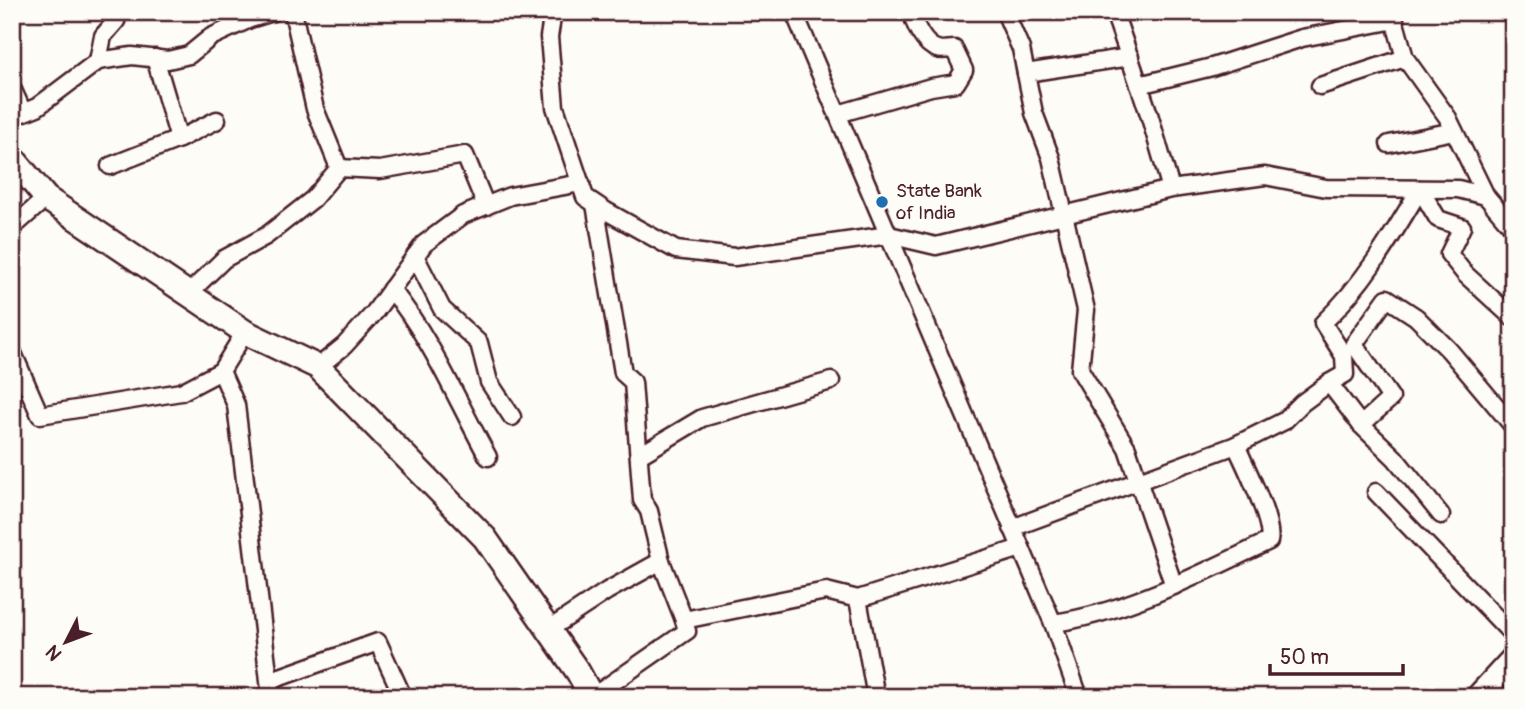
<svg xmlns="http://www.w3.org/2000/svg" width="1525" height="709" viewBox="0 0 1525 709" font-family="Pangolin,sans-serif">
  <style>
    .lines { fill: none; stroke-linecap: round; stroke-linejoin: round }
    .street-casing { stroke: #4a1f2b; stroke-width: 21 }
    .secondary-casing { stroke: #4a1f2b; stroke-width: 28 }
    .street { stroke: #fdfcf7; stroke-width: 16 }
    .secondary { stroke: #fdfcf7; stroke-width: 23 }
    .poi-dot { fill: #1f6fb2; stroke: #fdfcf7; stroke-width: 2.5 }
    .labels { text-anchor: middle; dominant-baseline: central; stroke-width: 7; stroke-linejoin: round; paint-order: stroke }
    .poi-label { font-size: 19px; fill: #4a1f2b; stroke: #fdfcf7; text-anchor: start }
  </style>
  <rect width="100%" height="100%" fill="#fdfcf7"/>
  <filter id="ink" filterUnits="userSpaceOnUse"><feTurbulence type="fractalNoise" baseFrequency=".0143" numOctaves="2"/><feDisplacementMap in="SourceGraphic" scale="14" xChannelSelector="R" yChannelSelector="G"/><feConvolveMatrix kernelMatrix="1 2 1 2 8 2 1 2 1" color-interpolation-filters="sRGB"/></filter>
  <g filter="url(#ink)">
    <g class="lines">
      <!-- street casing -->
      <g class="street-casing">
        <g id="street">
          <path d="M293 12 315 109 339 168"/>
          <path d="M553 12 549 37 555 107 585 197 606 211 676 250 734 257 889 235 936 246 1171 189 1265 176 1326 188 1458 189 1486 196 1513 228"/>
          <path d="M794 12 1053 623 1079 697"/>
          <path d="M1005 12 1021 49 1034 113 1051 158 1086 310 1080 370 1127 448 1174 586"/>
          <path d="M1114 12 1149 114 1171 189"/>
          <path d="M1392 12 1405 58 1448 118 1486 196"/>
          <path d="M98 61 103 36 116 21 112 12"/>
          <path d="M1026 73 1130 57"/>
          <path d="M1139 85 1212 67 1302 38 1395 20"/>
          <path d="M1320 86 1405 58"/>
          <path d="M12 88 23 112"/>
          <path d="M838 114 931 87 956 83 964 70 954 49C949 49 942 51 937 49 924 45 914 25 912 12"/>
          <path d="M12 117 37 107 98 61 132 56 168 60 189 55 211 37 250 19 273 12"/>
          <path d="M179 139 217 120"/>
          <path d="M1389 144 1454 131"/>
          <path d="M110 166 179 139 155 58"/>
          <path d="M595 204 623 373 633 382 642 500 649 511 661 561"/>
          <path d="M12 228 46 198"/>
          <path d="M415 256 442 309 479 343 489 382 512 417"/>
          <path d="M391 289C433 341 456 399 488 457"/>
          <path d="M188 294 224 259 266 236 313 199 339 168 380 170 465 155 486 206"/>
          <path d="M12 351 40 415 181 392 221 371 245 332"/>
          <path d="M318 367 344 346 374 313 424 244 463 215 510 196 581 183"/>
          <path d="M221 371 236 405 271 697"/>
          <path d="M1329 383 1345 374 1344 356 1323 323C1363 285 1392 236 1420 189L1438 219 1462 227 1449 254 1465 274 1513 318"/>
          <path d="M1236 445 1284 421 1302 403 1329 383 1361 425"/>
          <path d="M640 455 702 418 831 381"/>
          <path d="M1376 492 1513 635"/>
          <path d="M1441 515 1395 458 1361 425 1391 398 1354 344 1387 298 1416 317 1449 350 1513 426"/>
          <path d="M1012 528 1236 445C1245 466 1274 522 1269 541 1204 572 1124 614 1053 623"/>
          <path d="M858 599 876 697"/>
          <path d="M548 630 607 591 661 561 684 620"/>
          <path d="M269 681 378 642 403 697"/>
          <path d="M592 697 687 631 684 620 826 591 858 599 1021 548"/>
        </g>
      </g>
      <!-- secondary casing -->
      <g class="secondary-casing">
        <g id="secondary">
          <path d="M12 157 46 198 245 332 318 367 485 538 578 672 592 697"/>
          <path d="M1478 697 1513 659"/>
        </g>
      </g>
      <!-- street -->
      <use href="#street" class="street"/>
      <!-- secondary -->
      <use href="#secondary" class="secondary"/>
    </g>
  </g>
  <!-- markers -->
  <circle class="poi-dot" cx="882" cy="202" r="7"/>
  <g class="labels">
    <!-- poi labels -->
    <g class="poi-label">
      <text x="896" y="191">State Bank<tspan x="896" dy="22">of India</tspan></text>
    </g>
  </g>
  <!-- margin -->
  <rect width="1525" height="709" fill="none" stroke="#fdfcf7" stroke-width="42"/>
  <rect x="21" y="21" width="1483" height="667" fill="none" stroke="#4a1f2b" stroke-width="2.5" filter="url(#ink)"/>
  <!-- north arrow -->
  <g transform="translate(66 642) rotate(228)" stroke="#fdfcf7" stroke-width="5" paint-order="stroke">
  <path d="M0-5L12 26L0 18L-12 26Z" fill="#4a1f2b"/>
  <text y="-10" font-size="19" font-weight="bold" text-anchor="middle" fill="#4a1f2b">N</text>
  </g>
  <!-- scale -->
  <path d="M1270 664v10h133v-10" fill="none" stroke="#4a1f2b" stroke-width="3.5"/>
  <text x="1280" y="664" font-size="21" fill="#4a1f2b" stroke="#fdfcf7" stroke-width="5" paint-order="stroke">50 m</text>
</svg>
